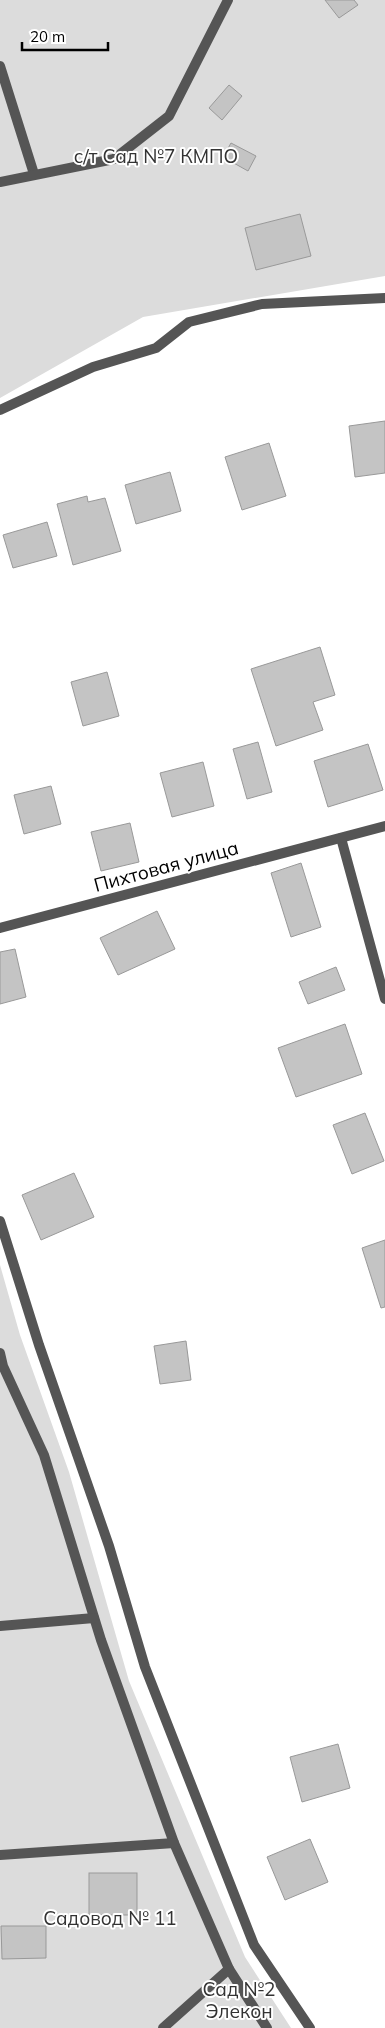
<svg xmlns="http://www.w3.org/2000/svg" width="385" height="2028" viewBox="0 0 385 2028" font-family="Mulish,sans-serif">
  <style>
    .green { fill: #dcdcdc }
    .building { fill: #c4c4c4; stroke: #999 }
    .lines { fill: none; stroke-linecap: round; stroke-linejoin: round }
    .service { stroke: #555; stroke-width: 10 }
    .minor { stroke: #555; stroke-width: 10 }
    .labels { text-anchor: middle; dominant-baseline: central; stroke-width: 4; stroke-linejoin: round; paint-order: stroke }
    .park-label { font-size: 19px; fill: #333; stroke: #fff }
    .street-label { font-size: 19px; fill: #000; stroke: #fff }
  </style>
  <rect width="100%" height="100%" fill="#fff"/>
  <!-- green -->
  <g class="green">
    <path d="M0 0H385V276L143 317 0 398Z"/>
    <path d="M0 1265 20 1335 69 1472 129 1681 245 1957 291 2028H0Z"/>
  </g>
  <!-- building -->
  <g class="building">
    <path d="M325 0H354L358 5 339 18Z"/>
    <path d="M229 85 242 96 222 120 209 108Z"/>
    <path d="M231 143 256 156 248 171 223 157Z"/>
    <path d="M300 214 311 256 256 270 245 228Z"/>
    <path d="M385 421V473L355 477 349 426Z"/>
    <path d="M269 443 286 496 242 510 225 457Z"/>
    <path d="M170 472 181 511 136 524 125 485Z"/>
    <path d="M87 496 88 502 105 498 121 551 73 565 57 504Z"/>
    <path d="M47 522 57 556 13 568 3 535Z"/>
    <path d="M320 647 335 695 313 702 323 730 276 746 251 669Z"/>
    <path d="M107 672 119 716 83 726 71 682Z"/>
    <path d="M258 742 272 792 247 799 233 749Z"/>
    <path d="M368 744 383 790 328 807 314 761Z"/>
    <path d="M203 762 214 806 172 817 160 773Z"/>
    <path d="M51 786 61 824 24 834 14 795Z"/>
    <path d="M130 823 139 862 101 871 91 832Z"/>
    <path d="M301 863 321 927 291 937 271 873Z"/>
    <path d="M157 911 175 949 118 975 100 938Z"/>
    <path d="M15 949 26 997 0 1004V952Z"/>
    <path d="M336 967 345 990 308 1004 299 982Z"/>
    <path d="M345 1024 362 1074 296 1097 278 1048Z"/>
    <path d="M365 1113 384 1161 352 1174 333 1125Z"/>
    <path d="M74 1173 94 1217 41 1240 22 1195Z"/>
    <path d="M385 1240V1307L381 1308 362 1248Z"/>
    <path d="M186 1341 191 1380 160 1384 154 1346Z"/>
    <path d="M338 1744 350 1788 302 1802 290 1757Z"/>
    <path d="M310 1839 328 1882 285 1900 267 1857Z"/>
    <rect x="89" y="1873" width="48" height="42"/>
    <path d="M1 1926H46V1958L2 1959Z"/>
  </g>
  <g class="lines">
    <!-- service -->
    <g class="service">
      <path d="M0 66 34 174"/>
      <path d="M0 182 114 159 169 116 228 0"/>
      <path d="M0 410 93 367 156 348 189 322 262 304 385 298"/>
      <path d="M0 1221 39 1345 109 1546 145 1667 254 1945 310 2028"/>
      <path d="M0 1353 3 1366 44 1455 101 1640 174 1843 229 1969"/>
      <path d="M0 1626 94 1618"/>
      <path d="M0 1855 174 1843"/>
      <path d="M163 2028 229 1969 267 2028"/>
    </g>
    <!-- minor -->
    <g class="minor">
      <path d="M341 838 385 999"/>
      <path d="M0 928 385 826"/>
    </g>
  </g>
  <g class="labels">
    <!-- park labels -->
    <g class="park-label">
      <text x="156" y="156">с/т Сад №7 КМПО</text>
      <text x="110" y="1918">Садовод № 11</text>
      <text x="239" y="1989">Сад №2<tspan x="239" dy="22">Элекон</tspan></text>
    </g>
    <!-- street labels -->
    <g class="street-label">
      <text transform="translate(166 866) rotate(-15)">Пихтовая улица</text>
    </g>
  </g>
  <!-- scale -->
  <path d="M22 42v8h86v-8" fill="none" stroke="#000000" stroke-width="2.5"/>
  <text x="30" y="42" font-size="15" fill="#000000" stroke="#ffffff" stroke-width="4" paint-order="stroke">20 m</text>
</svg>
